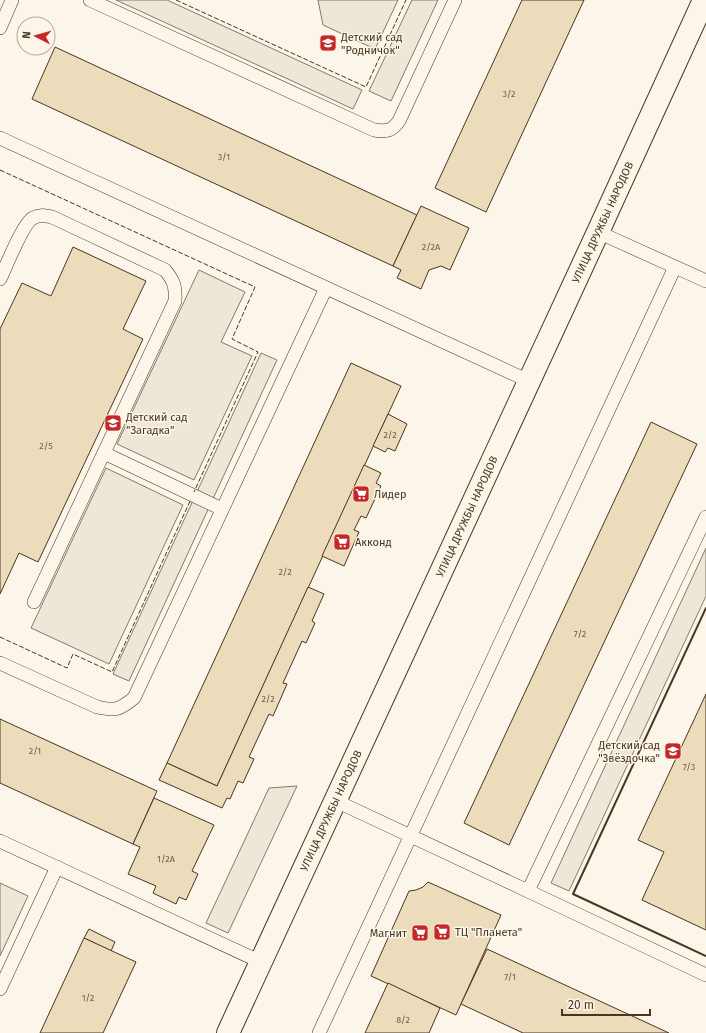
<svg xmlns="http://www.w3.org/2000/svg" width="706" height="1033" viewBox="0 0 706 1033" font-family="'Fira Sans',sans-serif">
  <style>
    .green { fill: #ede6d9; stroke: #887966 }
    .parking { fill: #ede7d9; stroke: #887966 }
    .building { fill: #ecdcbc; stroke: #4a3520 }
    .lines { fill: none; stroke-linecap: round; stroke-linejoin: round }
    .service-casing { stroke: #4a3520; stroke-width: 14 }
    .tertiary-casing { stroke: #4a3520; stroke-width: 24 }
    .service { stroke: #fbf6e9; stroke-width: 13 }
    .tertiary { stroke: #fbf6e9; stroke-width: 22 }
    .fence { stroke: #4a3520; stroke-width: 1; stroke-dasharray: 5 2; stroke-linecap: butt }
    .wall { stroke: #4a3520; stroke-width: 2 }
    .labels { text-anchor: middle; dominant-baseline: central; stroke-width: 3; stroke-linejoin: round; paint-order: stroke }
    .number-label { font-size: 9px; fill: #725f47 }
    .poi-label { font-size: 11px; fill: #4a3520; stroke: #fbf6e9; text-anchor: start }
    .street-label { font-size: 11px; fill: #4a3520; stroke: #fbf6e9 }
  </style>
  <rect width="100%" height="100%" fill="#fbf6e9"/>
  <!-- green -->
  <g class="green">
    <path d="M318 0H398L375 49 323 25Z"/>
    <path d="M199 270 245 292 221 342 252 356 194 480 117 444Z"/>
    <path d="M106 468 183 505 109 664 31 628Z"/>
  </g>
  <!-- parking -->
  <g class="parking">
    <path d="M116 0H167L362 90 353 109Z"/>
    <path d="M412 0H438L391 101 369 91Z"/>
    <path d="M261 353 277 360 129 681 113 674Z"/>
    <path d="M706 548V596L569 891 551 883Z"/>
    <path d="M297 786 228 933 206 923 269 788Z"/>
    <path d="M0 883 28 896 0 956Z"/>
  </g>
  <!-- building -->
  <g class="building">
    <path d="M522 0H584L486 212 435 188Z"/>
    <path d="M55 47 417 215 393 266 32 99Z"/>
    <path d="M421 206 469 228 450 270 441 266 429 270 421 289 397 278 401 270 393 266Z"/>
    <path d="M73 247 146 281 123 329 143 339 38 562 19 553 0 594V329L22 283 51 296Z"/>
    <path d="M351 363 401 386 217 786 167 763Z"/>
    <path d="M388 414 407 424 395 451 388 448 385 452 373 446Z"/>
    <path d="M651 422 697 444 509 845 464 823Z"/>
    <path d="M364 465 381 473 376 483 381 486 366 518 361 516 354 530 359 532 344 566 322 556Z"/>
    <path d="M308 587 324 594 312 621 315 623 306 643 302 641 283 683 287 684 273 716 269 714 249 757 254 759 243 783 238 781 230 799 227 798 222 808 159 780 167 763 217 786Z"/>
    <path d="M706 694V930L642 900 664 852 638 840Z"/>
    <path d="M0 719 157 791 133 844 0 783Z"/>
    <path d="M154 798 214 825 192 871 198 874 186 900 179 897 176 904 153 893 156 886 128 874 140 847 133 844Z"/>
    <path d="M428 882 501 915 456 1015 371 976 409 891 416 890 423 887Z"/>
    <path d="M89 929 115 942 111 951 84 938Z"/>
    <path d="M84 938 136 962 103 1033H40Z"/>
    <path d="M487 949 669 1033H523L461 1004Z"/>
    <path d="M388 983 440 1008 429 1033H365Z"/>
  </g>
  <g class="lines">
    <!-- service casing -->
    <g class="service-casing">
      <g id="service">
        <path d="M90 0 374 130C386 132 392 131 399 121L455 0"/>
        <path d="M0 28 12 0"/>
        <path d="M0 138 529 381"/>
        <path d="M598 232 706 281"/>
        <path d="M0 279C6 267 23 223 33 218 40 214 45 216 52 217L165 270C174 281 176 287 175 301L34 602"/>
        <path d="M104 453 222 509"/>
        <path d="M706 517 528 891 706 975"/>
        <path d="M0 663 97 707C116 711 119 710 134 698L326 288"/>
        <path d="M336 801 528 891"/>
        <path d="M0 841 261 962"/>
        <path d="M0 989 57 867"/>
        <path d="M319 1033 675 267"/>
      </g>
    </g>
    <!-- tertiary casing -->
    <g class="tertiary-casing">
      <g id="tertiary">
        <path id="s1" d="M228 1033 598 232 704 0"/>
      </g>
    </g>
    <!-- service -->
    <use href="#service" class="service"/>
    <!-- tertiary -->
    <use href="#tertiary" class="tertiary"/>
    <!-- fence -->
    <g class="fence">
      <path d="M176 0 366 87 406 0"/>
      <path d="M0 170 255 287 232 339 258 352 194 492"/>
      <path d="M0 637 67 668 73 654 112 672 191 499"/>
    </g>
    <!-- wall -->
    <path class="wall" d="M706 608 573 894 706 956"/>
  </g>
  <!-- icons -->
  <defs>
    <g id="school-square" transform="scale(0.9)"><rect x="-9" y="-9" width="18" height="18" rx="4" fill="#c62828" stroke="#fbf6e9"/><path d="M0-5L7-2L0 1L-7-2ZM-4 1L0 2.5L4 1V4Q0 6-4 4Z" fill="#fff"/></g>
    <g id="supermarket-square" transform="scale(0.9)"><rect x="-9" y="-9" width="18" height="18" rx="4" fill="#c62828" stroke="#fbf6e9"/><path d="M-6-5.5h2.5l.6 2H6L4.5 2H-2.5L-4.4-4H-6ZM-1.5 3.2a1.3 1.3 0 1 0 .1 0ZM3 3.2a1.3 1.3 0 1 0 .1 0Z" fill="#fff"/></g>
  </defs>
  <g fill-rule="evenodd">
    <use href="#school-square" x="328" y="43"/>
    <use href="#school-square" x="113" y="423"/>
    <use href="#supermarket-square" x="361" y="494"/>
    <use href="#supermarket-square" x="342" y="542"/>
    <use href="#school-square" x="673" y="751"/>
    <use href="#supermarket-square" x="442" y="932"/>
    <use href="#supermarket-square" x="420" y="933"/>
  </g>
  <g class="labels">
    <!-- number labels -->
    <g class="number-label">
      <text x="509" y="94">3/2</text>
      <text x="224" y="157">3/1</text>
      <text x="431" y="247">2/2А</text>
      <text x="390" y="435">2/2</text>
      <text x="46" y="446">2/5</text>
      <text x="285" y="572">2/2</text>
      <text x="580" y="634">7/2</text>
      <text x="268" y="699">2/2</text>
      <text x="35" y="751">2/1</text>
      <text x="689" y="767">7/3</text>
      <text x="166" y="859">1/2А</text>
      <text x="510" y="977">7/1</text>
      <text x="88" y="998">1/2</text>
      <text x="403" y="1020">8/2</text>
    </g>
    <!-- poi labels -->
    <g class="poi-label">
      <text x="341" y="37">Детский сад<tspan x="341" dy="13">"Родничок"</tspan></text>
      <text x="126" y="417">Детский сад<tspan x="126" dy="13">"Загадка"</tspan></text>
      <text x="374" y="494">Лидер</text>
      <text x="355" y="542">Акконд</text>
      <text x="660" y="745" text-anchor="end">Детский сад<tspan x="660" dy="13">"Звёздочка"</tspan></text>
      <text x="455" y="932">ТЦ "Планета"</text>
      <text x="407" y="933" text-anchor="end">Магнит</text>
    </g>
    <!-- street labels -->
    <g class="street-label">
      <text stroke="none"><textPath href="#s1" startOffset="893">УЛИЦА ДРУЖБЫ НАРОДОВ</textPath></text>
      <text stroke="none"><textPath href="#s1" startOffset="569">УЛИЦА ДРУЖБЫ НАРОДОВ</textPath></text>
      <text stroke="none"><textPath href="#s1" startOffset="245">УЛИЦА ДРУЖБЫ НАРОДОВ</textPath></text>
    </g>
  </g>
  <!-- north arrow -->
  <g transform="translate(36 36) rotate(276)"><circle r="19" fill="#fbf6e9" stroke="#b4a999"/>
  <path d="M0-3L7 15L0 10L-7 15Z" fill="#c62828"/>
  <text y="-6" font-size="11" font-weight="bold" text-anchor="middle" fill="#4a3520">N</text>
  </g>
  <!-- scale -->
  <path d="M562 1009v6h88v-6" fill="none" stroke="#4a3520" stroke-width="2"/>
  <text x="568" y="1009" font-size="12" fill="#4a3520" stroke="#fbf6e9" stroke-width="3" paint-order="stroke">20 m</text>
</svg>
